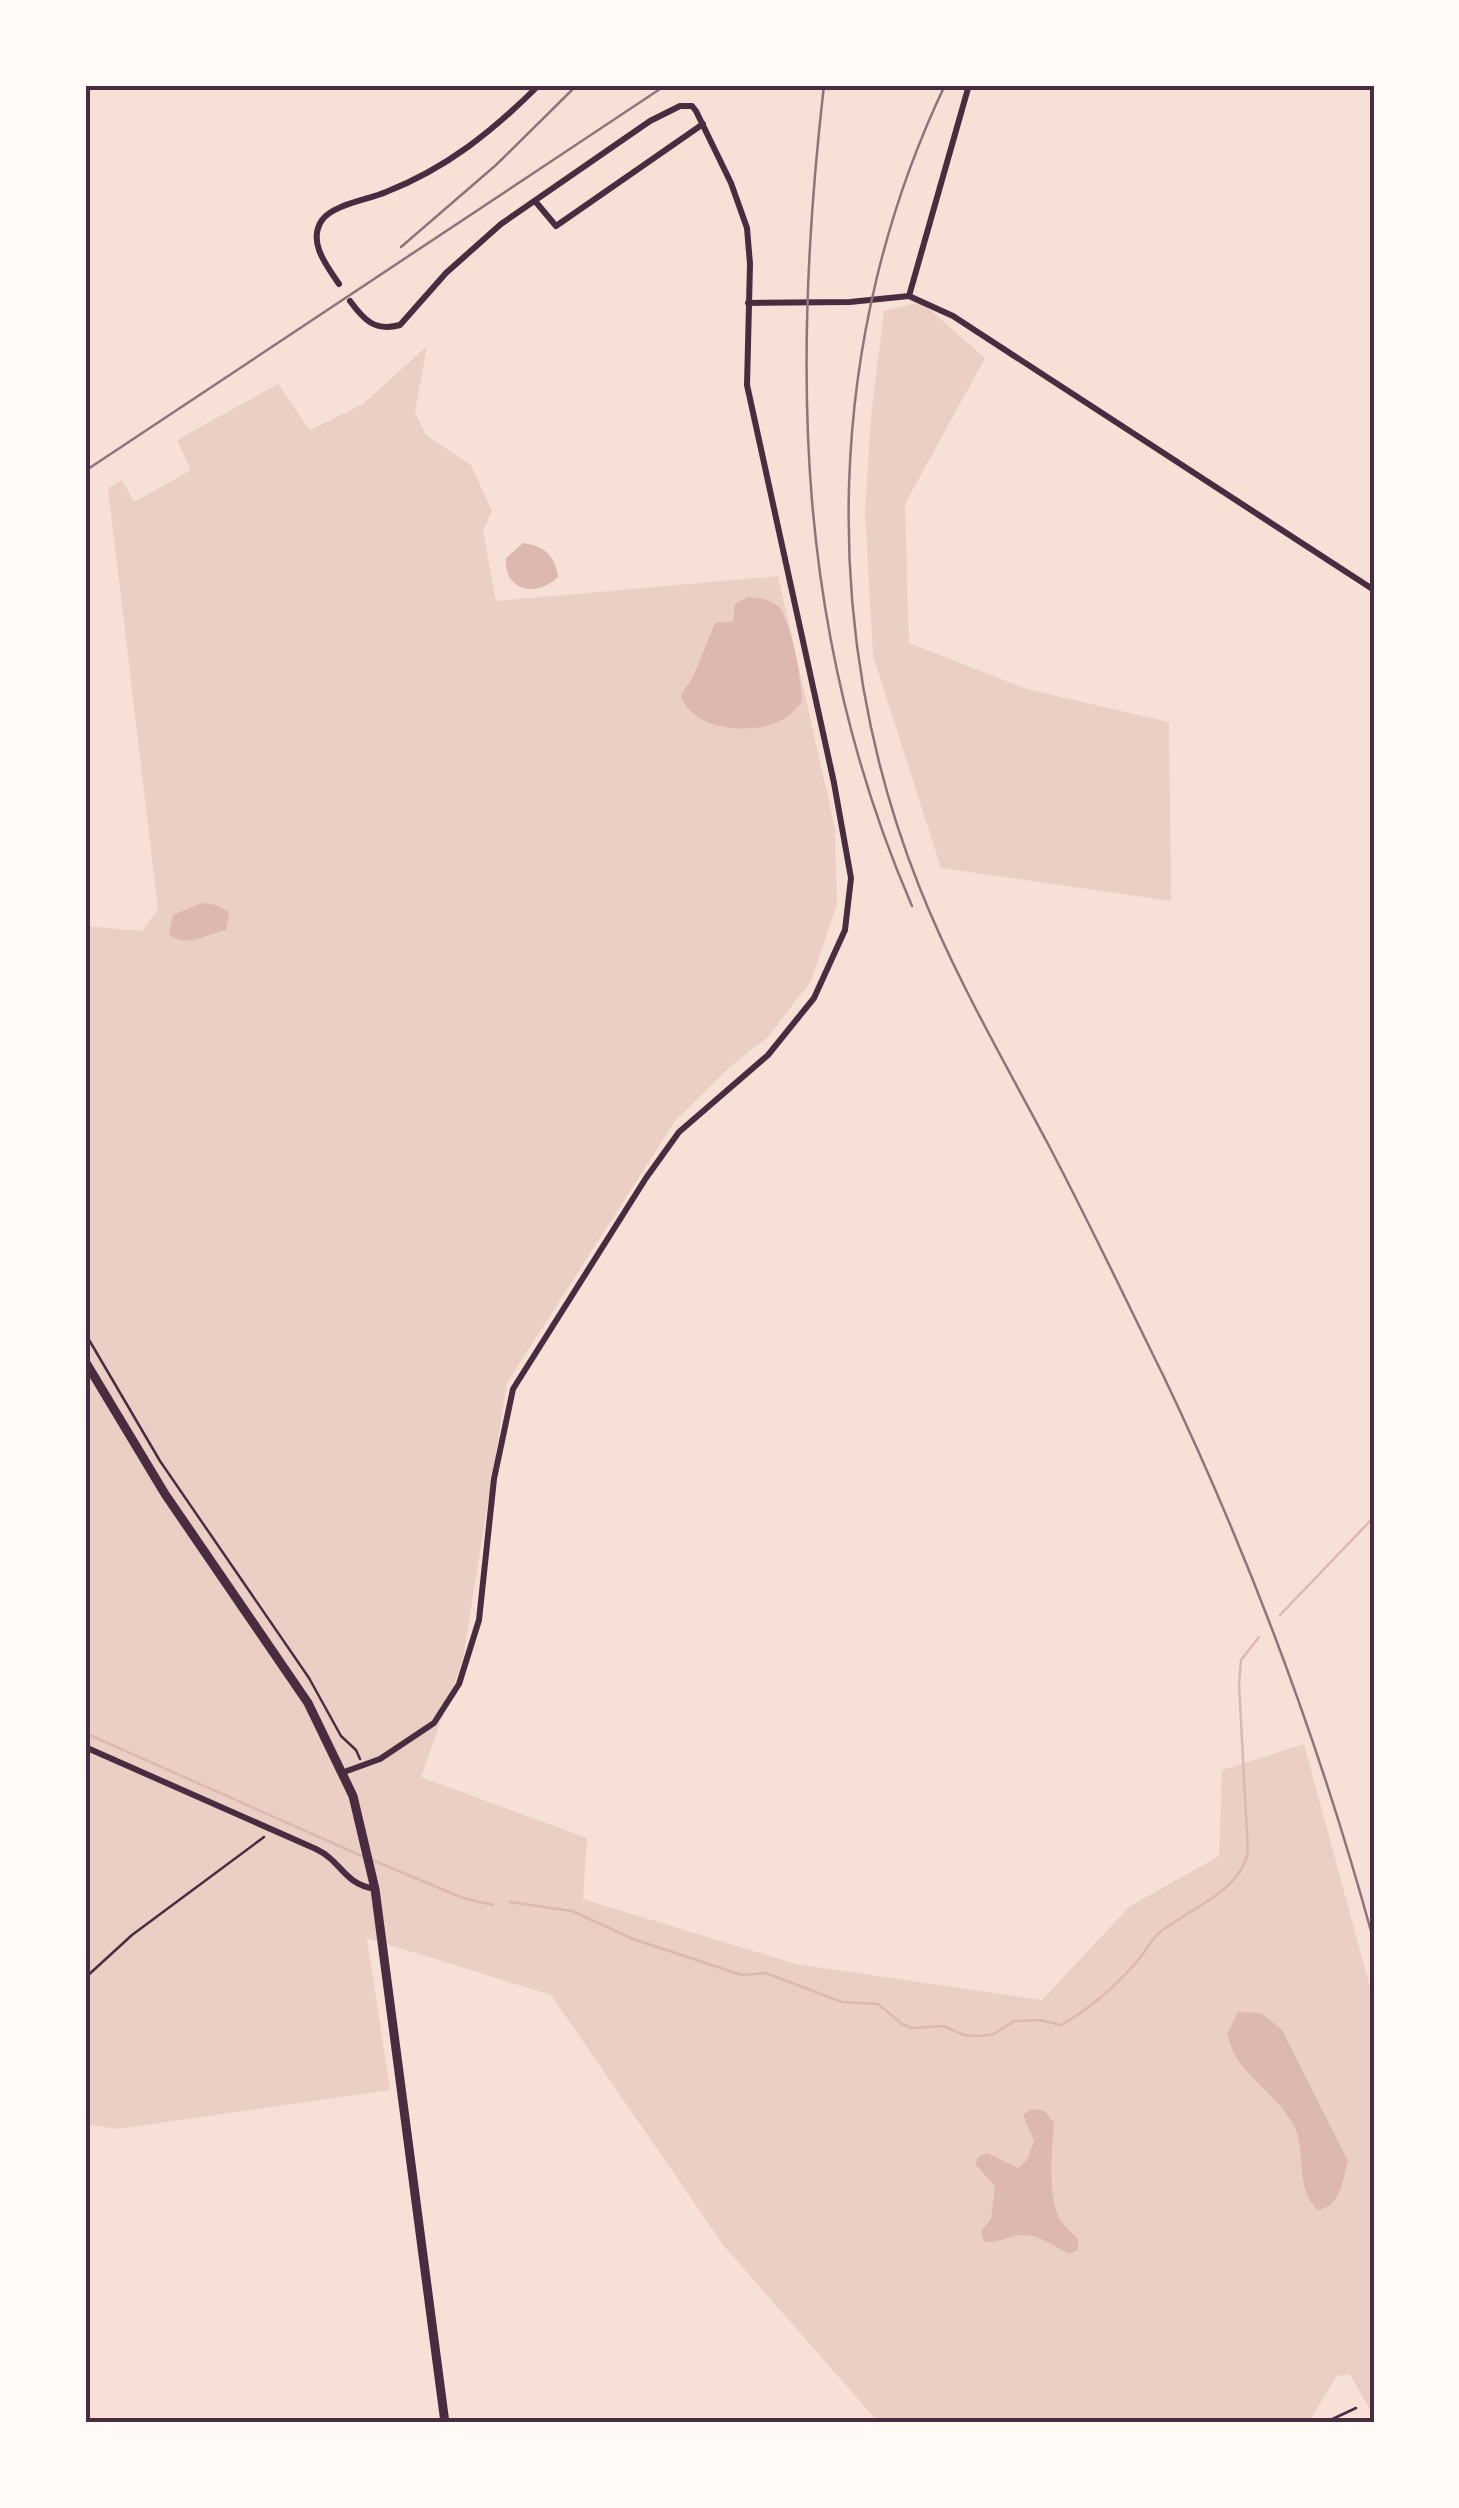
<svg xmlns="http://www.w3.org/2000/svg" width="1459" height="2508" viewBox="0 0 1459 2508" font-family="Ubuntu,sans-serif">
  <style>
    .green { fill: #ebcfc5 }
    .water { fill: #dcb8b0 }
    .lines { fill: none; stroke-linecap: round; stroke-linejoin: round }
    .stream { stroke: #dcb8b0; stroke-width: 2.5 }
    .path { stroke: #4a2c40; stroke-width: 2.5 }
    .service { stroke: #4a2c40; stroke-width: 2.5 }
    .minor { stroke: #4a2c40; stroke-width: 6 }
    .secondary { stroke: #4a2c40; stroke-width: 9 }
    .rail { stroke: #8f747c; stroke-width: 2.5 }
    .neatline { fill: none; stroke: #4a2c40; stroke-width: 4 }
  </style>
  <rect width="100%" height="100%" fill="#f7e1d7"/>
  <!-- green -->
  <g class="green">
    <path d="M921 302 985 358 905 504 909 643 1027 689 1169 722 1171 901 941 868 873 656 865 512 871 416 884 311Z"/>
    <path d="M427 346 415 412 426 435 471 465 492 511 483 531 496 601 778 576 835 828 837 904 811 981 768 1037 731 1066 675 1121 507 1383 463 1659 421 1777 587 1838 583 1899 796 1964 1042 2000 1130 1906 1219 1856 1222 1770 1304 1744 1374 2002V2415L1349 2374 1337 2376 1308 2423H879L724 2246 551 1995 367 1938 390 2090 118 2129 85 2124V926L142 931 158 909 108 488 122 480 134 502 191 470 177 440 278 384 310 430 363 404Z"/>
  </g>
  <!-- water -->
  <g class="water">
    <path d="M523 543C544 546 555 555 558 577 536 598 503 591 506 558Z"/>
    <path d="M748 597 765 599 780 607C794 636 800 670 802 702 795 710 788 718 778 722 748 735 691 730 681 695L693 677 715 623 733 621 735 604Z"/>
    <path d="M202 903 216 905 229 912 226 930C206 934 186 949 169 934L173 915Z"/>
    <path d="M1238 2012 1261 2013 1282 2030 1348 2161C1342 2181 1341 2206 1318 2210 1295 2190 1306 2153 1295 2128 1282 2102 1257 2085 1239 2062 1233 2054 1230 2043 1227 2034Z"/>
    <path d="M1031 2109 1045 2111 1054 2123C1052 2147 1047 2201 1061 2221 1065 2227 1073 2233 1078 2239V2250L1069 2254C1056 2247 1040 2235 1024 2235 1010 2235 999 2243 984 2242L981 2231 991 2219 995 2186 975 2164 979 2156 987 2153 1018 2168 1027 2160 1034 2141 1023 2115Z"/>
  </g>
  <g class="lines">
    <!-- stream -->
    <g class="stream">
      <path d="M1280 1615 1374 1517"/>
      <path d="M85 1733 362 1856"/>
      <path d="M370 1859 463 1898 493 1905"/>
      <path d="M510 1902 572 1911 633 1939 742 1975 766 1973 842 2002 878 2004 902 2024 912 2028 943 2026 964 2035 979 2036 994 2034 1014 2021 1040 2020 1061 2025C1090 2009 1117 1985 1139 1959 1146 1951 1150 1941 1158 1934 1187 1909 1240 1893 1248 1852L1239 1684 1241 1660 1259 1637"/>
    </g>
    <!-- path -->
    <g class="path">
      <path d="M85 1333 160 1461 309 1678 341 1736 356 1750 360 1759"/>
      <path d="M85 1978 132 1935 264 1837"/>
    </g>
    <!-- service -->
    <path class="service" d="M1324 2423 1356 2408"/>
    <!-- minor -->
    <g class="minor">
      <path d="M535 201 556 226 703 124"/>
      <path d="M339 284C327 266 307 242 322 220 334 204 368 200 386 192 447 168 493 131 539 85"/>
      <path d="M909 296 969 85"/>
      <path d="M748 303 850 302 909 296 953 316 1374 590"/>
      <path d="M85 1747 316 1849C343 1862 342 1883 375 1889"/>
      <path d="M344 1772 380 1759 434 1723 459 1684 479 1620 494 1479 513 1389 646 1178 679 1132 768 1055 814 998 845 930 851 878 834 783 747 385 750 264 747 228 731 183 696 111 692 106H680L650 121 501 224 446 273 400 325C375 332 364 320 350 301"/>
    </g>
    <!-- secondary -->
    <path class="secondary" d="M85 1361 165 1494 308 1703 353 1796 375 1889 445 2423"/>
    <!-- rail -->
    <g class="rail">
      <path d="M824 85C791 371 796 638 912 906"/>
      <path d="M945 85C826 335 817 629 919 886 954 975 1003 1059 1048 1144 1088 1220 1125 1298 1163 1375 1250 1557 1321 1747 1374 1942"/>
      <path d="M401 247 496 165 577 85"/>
      <path d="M85 471 666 85"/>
    </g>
  </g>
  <!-- border -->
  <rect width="1459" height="2508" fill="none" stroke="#fffaf5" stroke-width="175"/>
  <rect x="88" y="88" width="1284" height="2332" class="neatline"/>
</svg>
